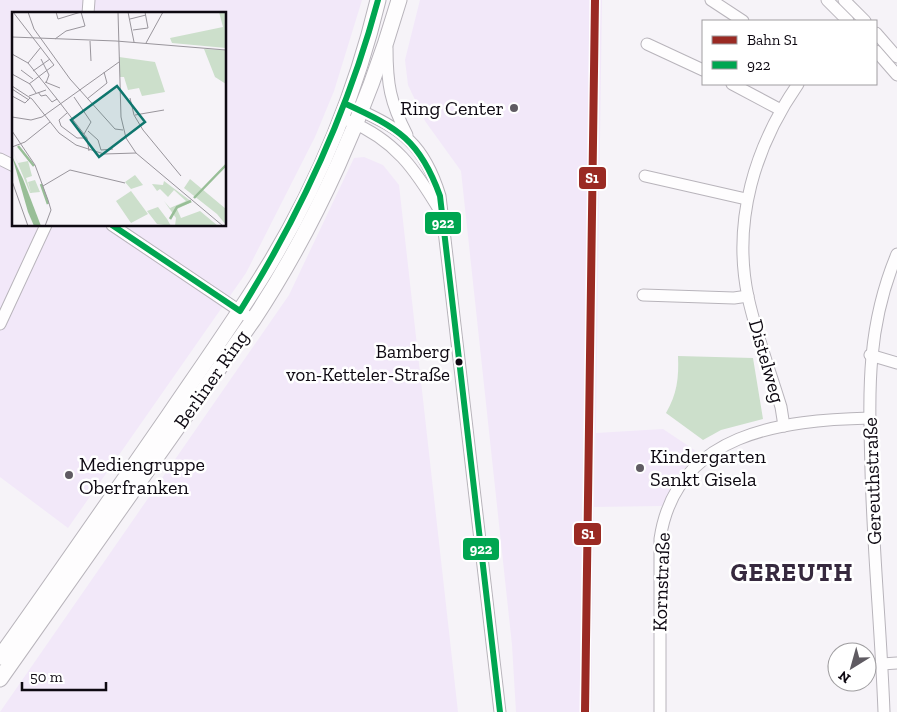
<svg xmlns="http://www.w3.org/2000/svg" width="897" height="712" viewBox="0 0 897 712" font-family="'Zilla Slab',serif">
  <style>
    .built { fill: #f2e8f9; fill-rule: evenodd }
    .green { fill: #ccdfcb }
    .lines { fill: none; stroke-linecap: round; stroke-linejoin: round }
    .minor-casing { stroke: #b8b4bb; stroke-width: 13 }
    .major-casing { stroke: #b8b4bb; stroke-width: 17 }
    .minor { stroke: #fefdfe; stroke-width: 11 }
    .major { stroke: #fefdfe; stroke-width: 15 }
    .bus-1-casing { stroke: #fff; stroke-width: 10 }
    .bus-1 { stroke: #00a651; stroke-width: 6 }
    .rail-1-casing { stroke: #fff; stroke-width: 11 }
    .rail-1 { stroke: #9a2a23; stroke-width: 8 }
    .poi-dot { fill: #5f5b62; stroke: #fff; stroke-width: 2 }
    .bus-dot { fill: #0e0912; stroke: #fff; stroke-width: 2 }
    .labels { text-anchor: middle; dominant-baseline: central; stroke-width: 5; stroke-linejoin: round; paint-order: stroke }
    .bus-label { font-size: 19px; fill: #0e0912; stroke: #fff; text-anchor: end }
    .poi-label { font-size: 20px; fill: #0e0912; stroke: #fff; text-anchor: start }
    .street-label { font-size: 20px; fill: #0e0912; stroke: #fff }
    .district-label { font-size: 25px; font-weight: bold; letter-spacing: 1px; fill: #36293e; stroke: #fff }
    .inset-river { fill: none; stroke: #98be97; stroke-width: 2.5 }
    .inset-road { fill: none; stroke: #99959c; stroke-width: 1 }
    .view { fill: #0f766e; fill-opacity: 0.15; stroke: #0f766e; stroke-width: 2.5 }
    .inset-edge { fill: none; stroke: #0e0912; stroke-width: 2.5 }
    .line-badge { stroke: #fff; stroke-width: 2 }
    .badge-label { font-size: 14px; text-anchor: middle; font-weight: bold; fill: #fff }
  </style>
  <rect width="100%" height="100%" fill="#f6f3f8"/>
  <!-- built -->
  <g class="built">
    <path d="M0 0H362L334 91 315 137 246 273 68 528 0 477ZM14 14H225V225H14Z"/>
    <path d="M420 0H602L595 493 596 433 663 429 699 453 679 474 662 506 594 507 591 712H516L512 645 461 171 425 121 408 85 405 60Z"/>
    <path d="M364 157 383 165 399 185 458 712H0L289 295 354 158Z"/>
  </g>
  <!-- green -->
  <path class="green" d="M678 356 753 358 763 419 721 430 703 440 666 413C677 394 679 378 678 356Z"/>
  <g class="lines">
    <!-- minor casing -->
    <g class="minor-casing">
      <g id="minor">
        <path d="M711 0 743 21"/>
        <path d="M827 0 848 21"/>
        <path d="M844 0 865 21"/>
        <path d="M88 14 89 0"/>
        <path d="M876 33 897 57"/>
        <path d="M647 44 703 70"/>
        <path d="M387 48C387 84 390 102 407 135"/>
        <path d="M876 51 897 75"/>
        <path d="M732 84 781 110"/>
        <path d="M355 108C403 130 424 144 440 196L500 712"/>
        <path d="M349 121C395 140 415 169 440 211"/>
        <path d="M0 159 14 166"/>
        <path d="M645 176 746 199"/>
        <path d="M112 225 253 320"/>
        <path d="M643 295 734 298 748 296"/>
        <path d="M0 324 46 225"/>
        <path d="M870 355 897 363"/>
        <path d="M784 426 781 407C770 371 756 334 748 297 732 221 755 146 798 84"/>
        <path d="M882 664 897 663"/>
        <path d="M660 712V539C676 432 783 420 870 418"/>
        <path d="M884 712C881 631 873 551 871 470 869 392 866 328 897 254"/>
      </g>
    </g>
    <!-- major casing -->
    <g class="major-casing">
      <g id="major">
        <path d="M0 657C57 577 113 496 169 415 203 365 238 316 269 265 318 184 356 92 378 0"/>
        <path d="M0 679 253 320C316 225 367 110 399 0"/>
      </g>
    </g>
    <!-- minor -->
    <use href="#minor" class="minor"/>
    <!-- major -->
    <use href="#major" class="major"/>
    <!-- bus-1 casing -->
    <g class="bus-1-casing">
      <g id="bus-1">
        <path d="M346 104C398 128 420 140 440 196L500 712"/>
        <path d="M112 225 240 311C301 213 348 112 378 0"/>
      </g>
    </g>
    <!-- bus-1 -->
    <use href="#bus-1" class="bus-1"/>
    <!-- rail-1 casing -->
    <g class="rail-1-casing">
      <path id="rail-1" d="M585 712 595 0"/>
    </g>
    <!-- rail-1 -->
    <use href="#rail-1" class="rail-1"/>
  </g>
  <!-- markers -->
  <g class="poi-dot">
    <circle cx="514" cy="108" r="5"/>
    <circle cx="640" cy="468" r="5"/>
    <circle cx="69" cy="475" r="5"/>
  </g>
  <circle class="bus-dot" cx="459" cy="362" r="4.5"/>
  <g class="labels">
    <!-- bus labels -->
    <g class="bus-label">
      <text x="450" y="351">Bamberg<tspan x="450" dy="23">von-Ketteler-Straße</tspan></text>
    </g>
    <!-- poi labels -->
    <g class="poi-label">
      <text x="504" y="108" text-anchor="end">Ring Center</text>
      <text x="650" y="456">Kindergarten<tspan x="650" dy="23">Sankt Gisela</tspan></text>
      <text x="79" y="464">Mediengruppe<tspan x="79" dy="23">Oberfranken</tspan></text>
    </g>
    <!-- street labels -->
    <g class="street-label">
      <text transform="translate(767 361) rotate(74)">Distelweg</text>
      <text transform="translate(211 379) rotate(-55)">Berliner Ring</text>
      <text transform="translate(872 481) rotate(-92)">Gereuthstraße</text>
      <text transform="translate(661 582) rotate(-88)">Kornstraße</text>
    </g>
    <!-- district labels -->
    <g class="district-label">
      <text x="792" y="572">GEREUTH</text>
    </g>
  </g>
  <!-- overview -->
  <g transform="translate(12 12)">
    <rect width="214" height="214" fill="#f6f3f8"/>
    <path d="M207 0H214V36L160 31 158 26 211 15ZM192 37 214 38V72L203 65ZM107 45 143 50 153 80 130 84 127 76 116 78 112 65H108ZM0 137 6 151 16 149 20 164 14 166 19 181 16 170 23 168 28 180 18 181ZM123 163 131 173 119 177 113 170ZM178 167 214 197V213L205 202 172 176ZM152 169 180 190 165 197 169 206 188 199 206 214H163L164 206 152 189 158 196 174 189 162 178 156 185 148 177 145 179 140 172 151 173ZM119 179 136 202 119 211 104 189ZM146 195 155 207 159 214 145 212 135 199Z" fill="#ccdfcb"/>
    <path d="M0 144 11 167 29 214H22L16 200Z" fill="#98be97"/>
    <path class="inset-river" d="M6 134 22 154M29 172 36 192M182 186 214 153M158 207 165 195 179 189"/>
    <path class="inset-road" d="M1 0 42 53 17 72M16 0 22 17 58 67 103 117 111 118M106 0 109 105 114 126 124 141 211 214M116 0 122 30M118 7 134 3M121 18 136 16 133 0M0 25 104 29M43 27 54 19 73 14 69 0 46 7 44 0M78 29 79 49M104 29 214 38M134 31 151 0M0 42 16 51 45 87 75 126 77 139M29 47 37 63 34 71M16 51 29 35M9 58 21 67M21 59 38 47M0 62 18 72 24 81M33 70 48 76M0 74 20 87 47 121 64 133 92 142 124 141M0 77 17 88M26 80 29 84 34 83 40 90 45 87M0 84 13 91 18 86M17 84 34 78M62 85 79 110 72 122M118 86 122 103 131 118 169 164M75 87 95 71 92 60M55 101 47 108 49 114 65 126H75M123 103 152 98M0 105 19 108 30 105 107 50M0 119 23 153 36 188 39 198 33 214M76 119 86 128 89 138 101 137M0 135 13 130 38 110M0 169 16 214M31 174 58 158 113 171"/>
    <path class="view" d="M105 74 133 110 87 145 59 108Z"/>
    <rect width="214" height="214" class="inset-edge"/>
  </g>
  <g class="line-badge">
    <rect x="578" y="166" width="29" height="24" rx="5" fill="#9a2a23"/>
    <rect x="424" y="211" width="38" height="24" rx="5" fill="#00a651"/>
    <rect x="573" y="522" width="29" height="24" rx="5" fill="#9a2a23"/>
    <rect x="462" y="537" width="38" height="24" rx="5" fill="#00a651"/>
  </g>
  <g class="badge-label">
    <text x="592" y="183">S1</text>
    <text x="443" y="228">922</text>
    <text x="588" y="539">S1</text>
    <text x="481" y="554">922</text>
  </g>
  <!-- legend -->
  <rect x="702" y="20" width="175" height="65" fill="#ffffff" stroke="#9f9da0"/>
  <rect x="712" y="36" width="25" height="8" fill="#9a2a23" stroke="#9f9da0"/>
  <text x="747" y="45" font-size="15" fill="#0e0912">Bahn S1</text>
  <rect x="712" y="61" width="25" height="8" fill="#00a651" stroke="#9f9da0"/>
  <text x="747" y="70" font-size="15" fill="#0e0912">922</text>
  <!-- north arrow -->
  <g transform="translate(852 667) rotate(217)"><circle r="24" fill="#ffffff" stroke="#9f9da0"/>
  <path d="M0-4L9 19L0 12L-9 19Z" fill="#5f5b62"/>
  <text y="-8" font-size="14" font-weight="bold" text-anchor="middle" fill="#0e0912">N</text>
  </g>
  <!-- scale -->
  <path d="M22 682v8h84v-8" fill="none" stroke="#0e0912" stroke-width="2.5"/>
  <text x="30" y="682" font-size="15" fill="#0e0912" stroke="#ffffff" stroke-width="4" paint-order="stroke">50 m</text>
</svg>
